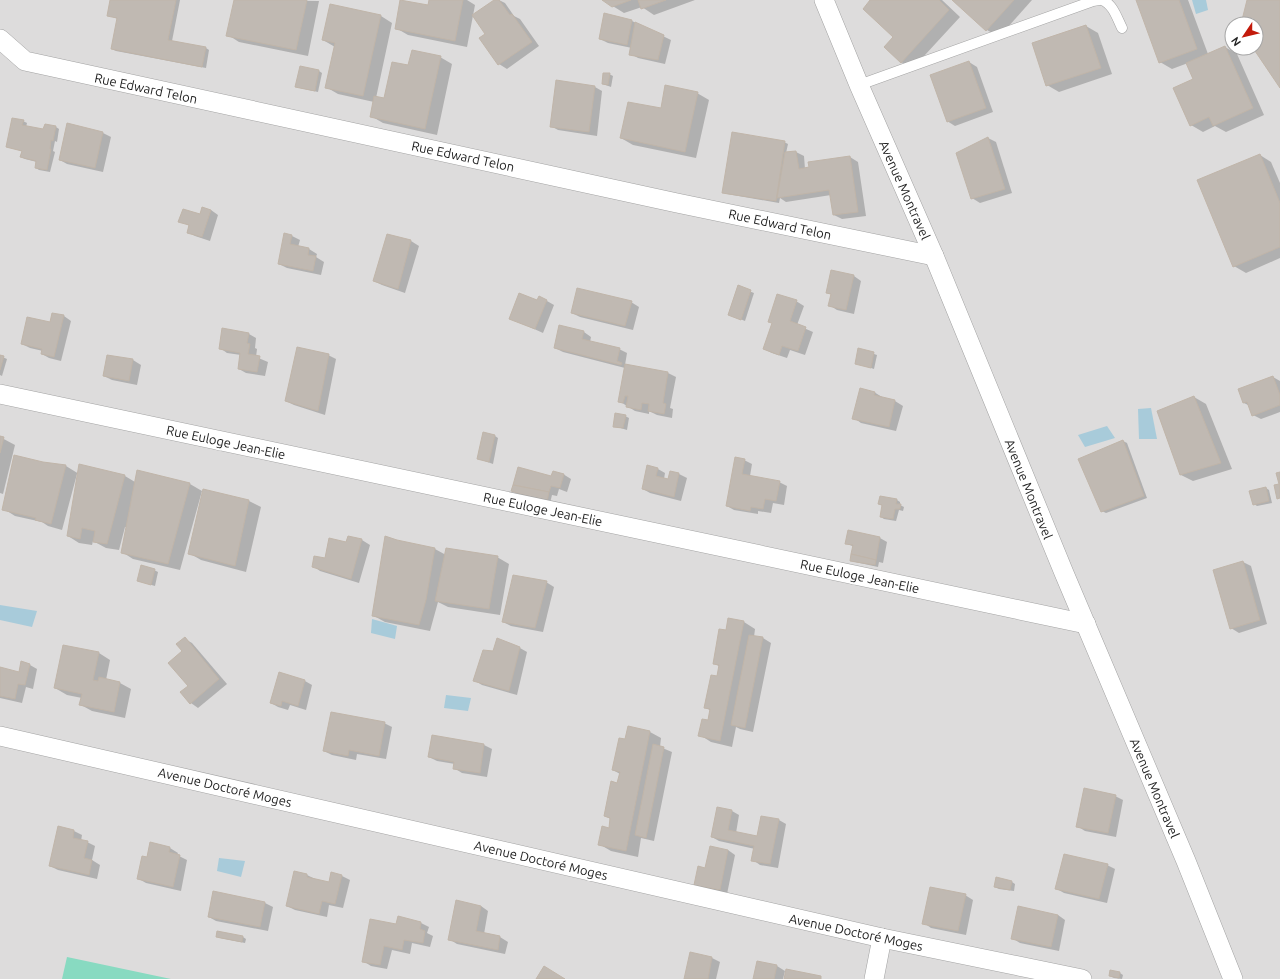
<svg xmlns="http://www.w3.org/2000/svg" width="1280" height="979" viewBox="0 0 1280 979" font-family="Ubuntu,sans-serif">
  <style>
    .residential { fill: #dddcdc; fill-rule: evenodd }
    .pitch { fill: #88dac1 }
    .water { fill: #a8cbda }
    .shadow { fill: #0003 }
    .building { fill: #c0b9b2; stroke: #c0b5a9 }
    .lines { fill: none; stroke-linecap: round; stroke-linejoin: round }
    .lane-casing { stroke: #a3a3a3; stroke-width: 11 }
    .street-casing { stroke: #a3a3a3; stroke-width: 20 }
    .lane { stroke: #fff; stroke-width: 10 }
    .street { stroke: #fff; stroke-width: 19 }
    .labels { text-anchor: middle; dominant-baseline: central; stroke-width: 4; stroke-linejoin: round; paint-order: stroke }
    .street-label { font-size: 13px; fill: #1f1f1f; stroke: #fff }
  </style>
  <rect width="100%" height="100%" fill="#efede6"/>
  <!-- residential -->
  <path class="residential" d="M0 0H1280V979H0ZM1232 24H1256V48H1232Z"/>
  <!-- pitch -->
  <path class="pitch" d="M67 957 171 979H62Z"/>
  <!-- water -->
  <g class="water">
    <path d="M1192 0H1206L1208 10 1196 14Z"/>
    <path d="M1151 408 1157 439H1139L1138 409Z"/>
    <path d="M1107 426 1115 438 1085 447 1078 435Z"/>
    <path d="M0 605 37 611 32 627 0 620Z"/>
    <path d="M372 619 397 626 395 639 371 633Z"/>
    <path d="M446 695 471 698 468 711 444 708Z"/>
    <path d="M219 858 245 861 241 877 217 871Z"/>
  </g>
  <!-- shadow -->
  <g class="shadow">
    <path d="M111 0H180L172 41 206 48 209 50 206 68 116 51 112 49 118 19 108 15Z"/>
    <path d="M235 0 319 1 308 56 239 42 228 35Z"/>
    <path d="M430 0H467L475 5 467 47 408 35 396 28 429 6Z"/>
    <path d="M495 0H499L505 3 514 16 520 19 539 46 507 69 499 64 487 34Z"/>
    <path d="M603 0H695L654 15 642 7 624 13Z"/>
    <path d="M872 0H942L960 17 913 68 901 62 895 37Z"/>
    <path d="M953 0H1032L999 37 987 30Z"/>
    <path d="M1137 0H1188L1208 54 1225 47 1237 54 1264 115 1226 132 1215 126 1203 132 1191 125 1195 79 1188 63 1172 69 1160 62Z"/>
    <path d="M605 15 632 21 671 40 665 64 638 58 631 54 632 48 608 43 600 39Z"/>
    <path d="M381 16 392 23 376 98 385 100 409 66 440 57 452 64 437 135 383 123 371 116 374 102 338 94 326 87 335 47 323 40Z"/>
    <path d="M1086 26 1098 33 1112 74 1059 92 1047 85 1033 44Z"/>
    <path d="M969 62 977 67 993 112 955 126 947 121Z"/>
    <path d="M319 71 322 73 318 92 300 88 296 86Z"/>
    <path d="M609 74 613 76 611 87 603 84Z"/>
    <path d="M595 87 602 91 597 136 558 130 551 126Z"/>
    <path d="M697 93 709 100 696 158 633 145 621 138Z"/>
    <path d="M23 121 27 123 26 127 44 130 56 127 59 129 57 142 55 141 53 151 55 152 50 172 39 170 36 168 37 162 25 159 21 157 22 151 7 147Z"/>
    <path d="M68 125 103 133 111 137 103 172 67 164 60 160Z"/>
    <path d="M988 138 996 142 1012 193 980 203 972 198Z"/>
    <path d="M784 142 788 144 786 153 796 152 804 156 805 169 850 157 858 162 866 216 842 219 834 215 831 195 786 202 780 198 779 203 727 194 723 192Z"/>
    <path d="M1260 155 1271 162 1280 183V258L1246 273 1234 266Z"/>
    <path d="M211 210 218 215 210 241 195 236 188 232 190 226 180 221 200 216Z"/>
    <path d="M285 235 292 236 300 240 298 247 309 249 317 254 316 257 324 262 321 275 287 268 279 264Z"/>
    <path d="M388 235 411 241 419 246 405 293 382 285 374 281Z"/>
    <path d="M854 276 861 281 854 314 837 310 829 305 832 295 827 292Z"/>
    <path d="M739 287 754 293 745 321 733 316Z"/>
    <path d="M547 301 554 305 543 333 510 318 537 302Z"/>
    <path d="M796 301 804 306 797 325 813 332 805 355 790 350 787 358 772 353 764 349Z"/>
    <path d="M631 302 639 307 633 330 580 317 572 313Z"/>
    <path d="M64 316 71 321 61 361 49 358 42 354 43 351 30 348 22 344Z"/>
    <path d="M584 332 591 337 590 342 619 349 627 353 625 365 668 373 676 377 670 408 673 409 672 418 657 415 649 411V414L635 411 619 401 625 368 563 352 555 348Z"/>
    <path d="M249 334 256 338 255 348 257 349 256 357 268 362 265 376 246 373 239 369 241 355 227 353 220 348Z"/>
    <path d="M859 349 877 355 874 369 856 363Z"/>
    <path d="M328 355 336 359 325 415 294 405 286 401Z"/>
    <path d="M0 356 7 359 2 376 0 375Z"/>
    <path d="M108 356 133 360 141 365 137 385 112 380 104 376Z"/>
    <path d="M1273 377 1280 381V412L1261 419 1253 415 1250 406 1244 403 1239 390Z"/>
    <path d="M874 392 882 397V398L895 401 903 406 896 431 861 423 854 418Z"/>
    <path d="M1194 397 1206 404 1232 469 1193 481 1181 475 1158 412Z"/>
    <path d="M625 416 629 418 627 430 614 426Z"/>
    <path d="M495 436 498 438 493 464 479 459Z"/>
    <path d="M0 437 15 445 3 494 0 493Z"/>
    <path d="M1123 441 1127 443 1147 498 1106 513 1102 511Z"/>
    <path d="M744 460 752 464 750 476 779 482 787 486 784 505 773 503 771 513 758 511V514L734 510 727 506Z"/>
    <path d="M43 463 66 466 79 474 80 466 125 476 135 482 137 471 190 484 202 491 180 570 133 559 122 552 127 527H125L119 550 106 548 93 541 92 545 79 543 68 536 79 474H77L62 530 48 526 42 522 15 516 4 509Z"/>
    <path d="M658 469 665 473 664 479 669 480 671 472 679 474 687 478 681 501 650 493 643 489Z"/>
    <path d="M563 474 571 479 567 492 559 489 557 496 552 495 550 503 512 491Z"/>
    <path d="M1266 488 1269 490 1272 503 1257 506 1254 504Z"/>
    <path d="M204 491 249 501 261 507 246 572 201 560 189 553Z"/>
    <path d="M880 497 897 500 900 502V505L904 507 903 511 899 510 896 521 884 519 881 517 883 506 879 504Z"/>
    <path d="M349 537 362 540 370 545 359 583 320 571 313 566 326 560 347 543Z"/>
    <path d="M880 538 887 542 883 563 879 562 878 567 855 562 851 560 854 547 846 543Z"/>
    <path d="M396 541 435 549 446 555 497 557 509 564 500 615 448 607 438 602 430 631 385 622 374 616Z"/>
    <path d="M1243 562 1251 566 1267 624 1239 633 1231 628Z"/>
    <path d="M154 570 158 572 155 586 138 581Z"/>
    <path d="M546 582 554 587 543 632 511 626 503 622Z"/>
    <path d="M729 619 744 622 755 629 754 637 763 638 771 643 753 732 740 729 736 727 732 747 711 742 700 735 709 721 711 711 705 707 718 677 720 667 714 663 727 631Z"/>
    <path d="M185 639 192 643 227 684 198 708 191 703 183 651Z"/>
    <path d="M520 648 527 652 517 695 482 685 474 680 494 653Z"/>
    <path d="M99 653 110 660 106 680 120 683 131 689 125 718 92 711 81 705 82 698 67 695 55 688Z"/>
    <path d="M30 665 37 669 33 689 26 687 22 703 0 698V668L20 673Z"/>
    <path d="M305 681 312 685 306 710 290 705 288 710 278 707 271 703Z"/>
    <path d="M384 723 392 727 386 759 357 754 356 760 332 755 324 751Z"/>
    <path d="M650 732 661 738 660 747 672 752 654 841 641 838 638 857 611 851 599 844 609 830 611 819 605 816 618 784 620 774 613 770 626 741Z"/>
    <path d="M432 737 484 745 492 749 487 777 462 773 454 768 455 764 437 761 429 757Z"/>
    <path d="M1115 796 1123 800 1116 837 1085 831 1077 826Z"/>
    <path d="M732 811 739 815 736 833 758 837 779 820 786 824 778 868 760 865 753 860 755 849 719 841 712 837Z"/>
    <path d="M59 828 74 831 82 835 81 841 87 842 95 846 92 860 100 865 97 879 58 870 50 866Z"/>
    <path d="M151 844 170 848 178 853 177 855 187 860 181 891 146 883 139 879 147 859Z"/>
    <path d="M728 850 735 855 727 894 703 889 695 885 706 869Z"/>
    <path d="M1107 865 1115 869 1107 903 1064 893 1057 889Z"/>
    <path d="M295 872 307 875 315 879 330 884 332 873 342 876 350 880 343 908 329 905 327 917 295 910 287 906Z"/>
    <path d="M997 878 1012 882 1015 884 1014 891 999 889 995 887Z"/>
    <path d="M965 895 973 900 966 935 931 928 924 923Z"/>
    <path d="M265 903 273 907 268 931 216 921 209 917Z"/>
    <path d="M481 906 488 911 484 934 500 937 508 942 505 954 457 944 449 939Z"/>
    <path d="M1058 915 1065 920 1059 951 1020 943 1012 938Z"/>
    <path d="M398 918 421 923 429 927 427 933 433 936 430 947 412 943 410 954 392 950 387 969 371 966 363 961 397 926Z"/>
    <path d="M217 936 243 937 246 939 245 943 220 938Z"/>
    <path d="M690 953 712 958 720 962 716 979H686Z"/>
    <path d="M758 962 777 966 785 971 783 979H754Z"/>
    <path d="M1120 973 1123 975 1122 979 1114 978 1110 976Z"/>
  </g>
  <!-- building -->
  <g class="building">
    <path d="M110 0H176L168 40 206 47 202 67 111 49 117 18 107 16Z"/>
    <path d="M234 0H307L296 50 226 36Z"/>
    <path d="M400 0 428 5 429 0H463L455 41 395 29Z"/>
    <path d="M494 0H499L510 15 512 14 532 42 498 65 479 38 485 34 472 15Z"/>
    <path d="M602 0H631L612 7Z"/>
    <path d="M638 0H666L641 9Z"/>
    <path d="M870 0H939L949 10 901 63 884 47 893 37 863 9Z"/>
    <path d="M952 0H1014L986 31Z"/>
    <path d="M1136 0H1179L1197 49 1159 63Z"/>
    <path d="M1247 0H1280V88L1253 48H1256V24H1241Z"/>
    <path d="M330 4 381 15 363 96 325 88 335 43 322 40Z"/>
    <path d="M604 13 632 20 627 45 599 39Z"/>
    <path d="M635 22 664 35 658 60 629 55Z"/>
    <path d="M1086 25 1101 68 1046 86 1032 43Z"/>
    <path d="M1225 46 1253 108 1213 126 1209 117 1190 126 1173 88 1193 79 1186 63Z"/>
    <path d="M412 50 441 56 425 129 370 117 374 96 384 98 392 62 408 65Z"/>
    <path d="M969 61 986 108 947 122 930 75Z"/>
    <path d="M300 66 319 70 315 91 295 87Z"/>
    <path d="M603 73H610L608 85 602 84Z"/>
    <path d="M556 80 595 86 589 132 550 127Z"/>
    <path d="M665 85 698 92 685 152 620 138 628 102 661 108Z"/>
    <path d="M12 118 24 120 22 125 43 129 45 124 56 126 53 141 51 140 50 149H51L47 170 35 168 36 161 20 157 22 151 6 147Z"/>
    <path d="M67 123 103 132 95 168 59 160Z"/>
    <path d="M732 132 785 141 776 201 722 193Z"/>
    <path d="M988 137 1005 189 971 199 956 153Z"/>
    <path d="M796 151 799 169 809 167 808 162 850 156 858 212 833 215 829 190 777 198 785 152Z"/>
    <path d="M1260 154 1280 203V247L1233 267 1197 180Z"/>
    <path d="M202 207 211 210 202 237 187 233 189 225 178 222 183 209 200 214Z"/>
    <path d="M284 233 292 235 290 244 309 248 308 255 316 256 313 271 278 264Z"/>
    <path d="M387 234 411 240 398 289 373 281Z"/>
    <path d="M831 270 854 275 846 310 828 306 831 294 826 293Z"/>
    <path d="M738 285 751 290 741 320 728 315Z"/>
    <path d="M577 288 632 301 625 326 571 313Z"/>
    <path d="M519 293 537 300 539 296 547 300 535 329 509 319Z"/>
    <path d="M777 294 797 300 790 321 806 327 798 351 782 346 779 355 763 349 772 323 768 322Z"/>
    <path d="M52 313 64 315 54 357 41 354 42 349 21 344 27 317 50 322Z"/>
    <path d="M559 325 584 331 582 339 620 348 617 361 622 363 621 365 554 348Z"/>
    <path d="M222 328 249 333 247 343 250 344 248 354 260 356 257 372 238 369 240 353 219 349Z"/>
    <path d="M297 347 329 354 318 411 285 401Z"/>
    <path d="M858 348 874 352 871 368 855 364Z"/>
    <path d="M0 355 4 356 0 370Z"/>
    <path d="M107 355 133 359 129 381 103 376Z"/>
    <path d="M625 364 668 372 663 403 666 404 664 414 648 411 649 404 642 403 641 410 626 407 628 396H625L623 403 618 402Z"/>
    <path d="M1273 376 1280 395V405L1252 416 1247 402 1243 403 1238 389Z"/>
    <path d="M860 388 875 392 874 395 895 400 889 427 852 419Z"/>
    <path d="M1194 396 1221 463 1180 475 1157 411Z"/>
    <path d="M615 413 626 415 623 428 613 427Z"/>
    <path d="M483 432 495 435 489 462 477 459Z"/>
    <path d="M0 436 4 437 0 453Z"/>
    <path d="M1123 440 1144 496 1101 512 1078 459Z"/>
    <path d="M14 455 43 462 66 465 51 524 35 520 36 518 2 510Z"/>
    <path d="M735 457 745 459 742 474 780 481 776 501 765 499 763 509 751 507 750 511 726 506Z"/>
    <path d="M79 464 125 475 107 544 93 542 95 531 82 528 80 539 67 536Z"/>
    <path d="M647 465 658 468 656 476 668 479 670 471 679 473 674 497 642 489Z"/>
    <path d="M518 467 551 476 553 471 564 474 560 488 551 486 549 492 513 485Z"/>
    <path d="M137 470 190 483 168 564 121 553Z"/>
    <path d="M1280 472V498L1277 499 1274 485 1279 484 1276 473Z"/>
    <path d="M513 485 549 492 547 502 511 491Z"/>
    <path d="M1266 487 1269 501 1253 505 1249 491Z"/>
    <path d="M203 489 249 500 235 566 188 554Z"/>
    <path d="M880 496 897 499 896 504H901L900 509H895L893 519 880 517 882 505 878 504Z"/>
    <path d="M848 530 880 537 876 560 851 554 853 545 845 544Z"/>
    <path d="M348 536 362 539 351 579 312 567 314 556 325 558 329 538 346 542Z"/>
    <path d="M385 536 397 540 435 548 426 600 419 625 372 616Z"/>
    <path d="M446 548 498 556 489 609 435 601Z"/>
    <path d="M851 554 876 560 875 565 850 561Z"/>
    <path d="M1243 561 1260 620 1230 629 1213 570Z"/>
    <path d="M141 565 155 569 151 585 137 581Z"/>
    <path d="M513 575 547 581 535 628 502 622Z"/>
    <path d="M728 618 744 621 720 741 698 736 702 719 708 720 710 709 704 708 711 675 717 676 719 665 713 664 719 629 726 630Z"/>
    <path d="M749 635 763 637 745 728 731 725Z"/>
    <path d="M185 637 219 679 190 704 180 692 188 686 168 663 182 651 176 644Z"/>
    <path d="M497 638 520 647 509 691 473 681 483 650 493 651Z"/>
    <path d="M63 645 99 652 93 680 98 681 99 677 120 682 114 712 79 705 82 694 54 688Z"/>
    <path d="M21 661 30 664 25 685 18 684 15 699 0 696V667L19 672Z"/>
    <path d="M279 672 305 680 298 706 282 701 281 706 270 703Z"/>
    <path d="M331 712 385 722 379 756 349 750 348 756 323 751Z"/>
    <path d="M628 726 650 731 626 851 598 845 602 826 609 828 610 818 604 816 611 781 617 783 620 772 612 770 619 738 625 739Z"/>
    <path d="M432 735 484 744 480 773 453 769 454 762 428 757Z"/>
    <path d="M653 744 664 747 646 838 635 835Z"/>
    <path d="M1084 788 1116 795 1108 833 1076 827Z"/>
    <path d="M717 807 732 810 728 830 757 836 761 816 779 819 770 864 751 861 754 846 711 837Z"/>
    <path d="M58 826 74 830 73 838 88 841 84 858 92 860 89 875 49 866Z"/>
    <path d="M150 842 170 847 169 852 180 855 173 887 137 879 142 856 147 857Z"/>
    <path d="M710 846 728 850 720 890 694 885 698 866 705 868Z"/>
    <path d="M1064 854 1108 864 1099 899 1055 889Z"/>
    <path d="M294 871 307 874V877L329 882 331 872 342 875 335 904 322 901 319 914 286 906Z"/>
    <path d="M996 877 1012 881 1010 890 994 887Z"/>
    <path d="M930 887 966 894 958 931 922 924Z"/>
    <path d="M213 891 265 902 260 927 208 917Z"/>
    <path d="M456 900 481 906 476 931 500 936 498 950 448 940Z"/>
    <path d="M1018 906 1058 915 1051 947 1011 939Z"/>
    <path d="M398 916 421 922 420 929 425 931 423 943 404 940 402 950 384 946 380 965 362 962 370 919 396 924Z"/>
    <path d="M217 931 243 936 242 942 216 937Z"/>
    <path d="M690 952 712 957 708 979H684Z"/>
    <path d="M757 961 777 965 774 979H753Z"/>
    <path d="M544 966 565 979H536Z"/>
    <path d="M786 969 821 976V979H784Z"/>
    <path d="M1110 970 1120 972 1119 978 1109 976Z"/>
  </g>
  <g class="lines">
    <!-- lane casing -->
    <g class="lane-casing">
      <g id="lane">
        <path d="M1102 0C1113 4 1117 18 1122 28"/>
        <path d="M859 85 1093 1 1099 0"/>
      </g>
    </g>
    <!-- street casing -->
    <g class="street-casing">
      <g id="street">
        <path d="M824 0 859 85 934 256 1064 573 1186 861 1233 979"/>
        <path d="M0 39 25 61 677 203 934 256"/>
        <path d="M0 394 1086 624"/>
        <path d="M0 736 882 938 1082 979"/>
        <path d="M874 979 882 938"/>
      </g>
    </g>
    <!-- lane -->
    <use href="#lane" class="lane"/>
    <!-- street -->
    <use href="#street" class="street"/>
  </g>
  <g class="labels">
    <!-- street labels -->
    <g class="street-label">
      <text transform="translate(146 88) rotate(12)">Rue Edward Telon</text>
      <text transform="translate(463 156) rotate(12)">Rue Edward Telon</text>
      <text transform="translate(905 190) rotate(66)">Avenue Montravel</text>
      <text transform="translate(780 224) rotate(12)">Rue Edward Telon</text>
      <text transform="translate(226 442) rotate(12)">Rue Euloge Jean-Elie</text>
      <text transform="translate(1029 489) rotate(68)">Avenue Montravel</text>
      <text transform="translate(543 509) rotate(12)">Rue Euloge Jean-Elie</text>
      <text transform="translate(860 576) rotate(12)">Rue Euloge Jean-Elie</text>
      <text transform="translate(225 787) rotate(13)">Avenue Doctoré Moges</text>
      <text transform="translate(1155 788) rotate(67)">Avenue Montravel</text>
      <text transform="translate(541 860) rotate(13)">Avenue Doctoré Moges</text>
      <text transform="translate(856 932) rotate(12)">Avenue Doctoré Moges</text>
    </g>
  </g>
  <!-- north arrow -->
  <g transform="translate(1244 36) rotate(235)"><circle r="19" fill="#ffffff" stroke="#a5a5a5"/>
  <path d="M0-3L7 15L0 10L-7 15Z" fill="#c31a0b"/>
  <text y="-6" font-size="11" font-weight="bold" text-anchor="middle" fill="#1f1f1f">N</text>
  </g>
</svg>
